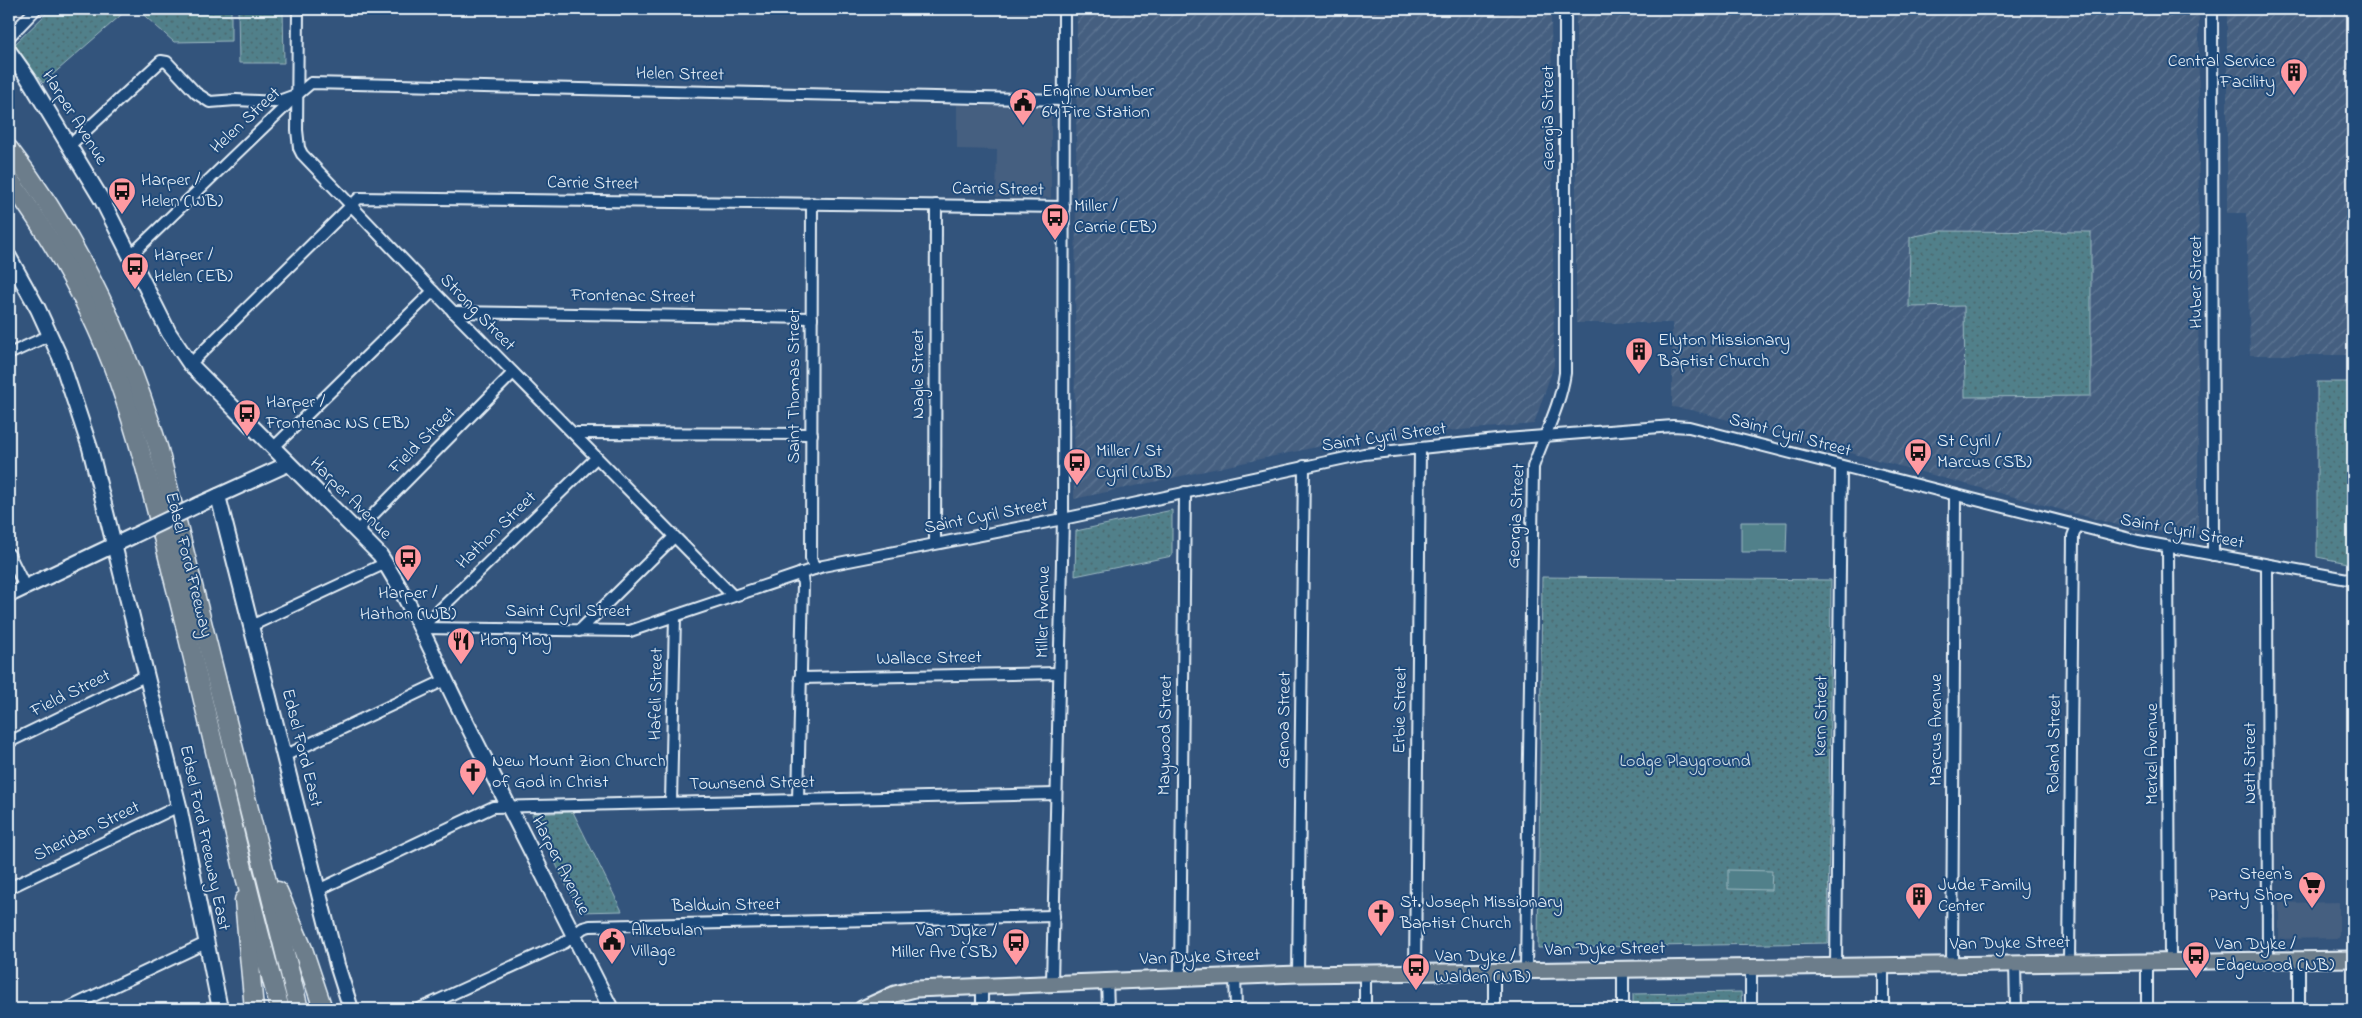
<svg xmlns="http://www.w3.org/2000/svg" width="2362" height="1018" viewBox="0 0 2362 1018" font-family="'Indie Flower',sans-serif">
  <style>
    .built { fill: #445e80 }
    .industrial { fill: url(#industrial-furrows) }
    .green { fill: url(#green-dots); stroke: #9cb8c1 }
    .pitch { fill: #51808a; stroke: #9cb8c1 }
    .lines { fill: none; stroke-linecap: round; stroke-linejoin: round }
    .street-casing { stroke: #e8f1f8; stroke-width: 14 }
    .secondary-casing { stroke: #e8f1f8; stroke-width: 18 }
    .primary-casing { stroke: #e8f1f8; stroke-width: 19 }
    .highway-casing { stroke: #e8f1f8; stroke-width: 21 }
    .street { stroke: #1f4a7a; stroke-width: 10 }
    .secondary { stroke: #1f4a7a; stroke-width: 14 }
    .primary { stroke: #6c7d8b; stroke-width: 15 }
    .highway { stroke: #6c7d8b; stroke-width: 18 }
    .secondary-bridge-casing { stroke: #e8f1f8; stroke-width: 18; stroke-linecap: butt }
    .secondary-bridge { stroke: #1f4a7a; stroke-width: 14 }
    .labels { text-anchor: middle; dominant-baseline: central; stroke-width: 4; stroke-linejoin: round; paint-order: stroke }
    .poi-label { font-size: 18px; fill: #e8f1f8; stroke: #1f4a7a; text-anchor: start }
    .street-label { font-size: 18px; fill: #e8f1f8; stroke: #1f4a7a }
    .park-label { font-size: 18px; fill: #d1e0e8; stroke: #1f4a7a }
  </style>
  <defs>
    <pattern id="industrial-furrows" width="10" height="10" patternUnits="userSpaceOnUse" patternTransform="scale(1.25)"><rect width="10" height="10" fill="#445e80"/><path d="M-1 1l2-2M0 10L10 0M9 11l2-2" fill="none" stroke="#5f7693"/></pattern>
    <pattern id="green-dots" width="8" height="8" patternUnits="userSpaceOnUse" patternTransform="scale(1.25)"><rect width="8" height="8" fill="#51808a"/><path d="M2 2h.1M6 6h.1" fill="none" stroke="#4c676d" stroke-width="1.8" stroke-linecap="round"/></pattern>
  </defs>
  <rect width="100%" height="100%" fill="#33547c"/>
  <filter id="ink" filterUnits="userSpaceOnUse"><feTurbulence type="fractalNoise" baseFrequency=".02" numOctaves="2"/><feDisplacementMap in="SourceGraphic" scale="10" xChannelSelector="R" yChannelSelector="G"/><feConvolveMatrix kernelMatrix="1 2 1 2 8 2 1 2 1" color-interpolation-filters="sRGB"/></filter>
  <g filter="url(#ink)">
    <!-- built -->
    <g class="built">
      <path d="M957 105 1051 107V198L996 197 997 150 957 149Z"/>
      <path d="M2339 902V938L2279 939V903Z"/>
    </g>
    <!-- industrial -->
    <g class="industrial">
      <path d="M1077 9H1551L1554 365 1534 424 1359 438 1074 499Z"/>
      <path d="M1576 9H2199L2198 534 2136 530 1691 410 1672 407V323H1576Z"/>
      <path d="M2227 9H2353V355H2250L2246 213H2227Z"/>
    </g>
    <!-- green -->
    <g class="green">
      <path d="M51 9H128L43 83 13 46Z"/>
      <path d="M137 9H231V41L174 42Z"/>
      <path d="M238 9H283L284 63H239Z"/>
      <path d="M1941 231 2091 232V396L1965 397 1964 306 1909 307 1910 237Z"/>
      <path d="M2317 382H2353V564L2317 557Z"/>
      <path d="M1172 510V556L1075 576 1076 531Z"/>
      <path d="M1542 577 1831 580 1828 943 1538 948Z"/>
      <path d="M573 812 622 911 579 912 532 814Z"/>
      <path d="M1741 992 1742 1009H1633V994Z"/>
    </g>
    <!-- pitch -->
    <g class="pitch">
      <path d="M1741 522H1787L1786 552H1741Z"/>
      <path d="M1728 870 1772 871 1771 890 1728 889Z"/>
    </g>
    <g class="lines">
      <!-- street casing -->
      <g class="street-casing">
        <g id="street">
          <path d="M298 9 297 130 299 148 302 154 433 291 733 596"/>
          <path d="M2212 9 2213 555"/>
          <path d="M9 37 36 9"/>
          <path d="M298 94 311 83 1064 100"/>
          <path d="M69 146 161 61 167 62 196 93 210 102 236 100 276 102 298 94"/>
          <path d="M812 203 811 558 814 569"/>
          <path d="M130 256 293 99"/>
          <path d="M453 312 812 318"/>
          <path d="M9 354 50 335"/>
          <path d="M190 364 359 198 1064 207"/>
          <path d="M574 433 812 434"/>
          <path d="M273 448 433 291"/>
          <path d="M356 532 513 373"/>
          <path d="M935 543 936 205"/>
          <path d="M2168 547 2170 960"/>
          <path d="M9 554 25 587"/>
          <path d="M2267 565 2268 960"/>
          <path d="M251 626 386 563"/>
          <path d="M421 628 630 631 823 566 1063 519 1364 454 1506 439 1673 426 1689 427 2138 541 2353 580"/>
          <path d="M421 628 596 458"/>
          <path d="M579 631 674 537"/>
          <path d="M800 678 1059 673"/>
          <path d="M9 742 147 675"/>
          <path d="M284 756 445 680"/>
          <path d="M798 800 803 584 801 573"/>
          <path d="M671 802 675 616"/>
          <path d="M9 888 179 806"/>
          <path d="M318 890 493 807 1056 794"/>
          <path d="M2299 959V1009"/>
          <path d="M2147 961V1009"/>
          <path d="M2069 962 2073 536 2077 526"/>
          <path d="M2015 963 2016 1009"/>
          <path d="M1952 964 1955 496"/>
          <path d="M1883 965V1009"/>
          <path d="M1836 966 1841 466"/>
          <path d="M1751 967V1009"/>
          <path d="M1623 969V1009"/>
          <path d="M1526 970 1533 467C1544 435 1560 407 1565 373V9"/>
          <path d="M1494 971V1009"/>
          <path d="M1415 972 1420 448"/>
          <path d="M1365 973V1009"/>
          <path d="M1298 974 1304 466"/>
          <path d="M1235 975 1236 1009"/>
          <path d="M1180 977 1185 492"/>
          <path d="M1107 980 1108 1009"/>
          <path d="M1052 982 1063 519 1064 9"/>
          <path d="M982 985V1009"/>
          <path d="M66 1009 208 942"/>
          <path d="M419 1009 564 943 583 928 590 926 1054 916"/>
        </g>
      </g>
      <!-- secondary casing -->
      <g class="secondary-casing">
        <g id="secondary">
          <path d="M9 51 28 78 102 200 169 333 190 364 380 555C413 606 436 662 463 716 512 814 562 911 611 1009"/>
          <path d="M9 257 38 309 60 357 90 448 179 806 220 1009"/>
          <path d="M218 496 337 965 351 1009"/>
          <path d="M198 505 288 464"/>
          <path d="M9 595 133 536"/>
        </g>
      </g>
      <!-- primary casing -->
      <g class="primary-casing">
        <path id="primary" d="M862 1009 895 994 915 989 1298 974 2353 959"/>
      </g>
      <!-- highway casing -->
      <g class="highway-casing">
        <g id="highway">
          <path d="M9 149C79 239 126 341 159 450L299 1009"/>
          <path d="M9 179C54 241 92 308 118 380 143 450 159 522 177 593 212 732 241 872 280 1009"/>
          <path d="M278 891 303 949 323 1009"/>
          <path d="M244 900 254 1009"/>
        </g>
      </g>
      <!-- street -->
      <use href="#street" class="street"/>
      <!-- secondary -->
      <use href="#secondary" class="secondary"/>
      <!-- primary -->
      <use href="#primary" class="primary"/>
      <!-- highway -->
      <use href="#highway" class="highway"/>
      <!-- secondary-bridge casing -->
      <g class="secondary-bridge-casing">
        <path id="secondary-bridge" d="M133 536 198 505"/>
      </g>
      <!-- secondary-bridge -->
      <use href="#secondary-bridge" class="secondary-bridge"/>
    </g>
  </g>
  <!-- icons -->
  <defs>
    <g id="building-pin" transform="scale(1.4375)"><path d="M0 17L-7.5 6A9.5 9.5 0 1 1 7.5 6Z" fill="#ff9aa2" stroke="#1f4a7a"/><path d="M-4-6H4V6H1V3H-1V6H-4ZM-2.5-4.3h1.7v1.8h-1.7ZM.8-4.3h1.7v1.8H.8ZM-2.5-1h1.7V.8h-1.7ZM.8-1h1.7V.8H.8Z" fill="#111"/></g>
    <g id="civic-pin" transform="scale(1.4375)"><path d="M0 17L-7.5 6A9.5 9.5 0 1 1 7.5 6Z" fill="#ff9aa2" stroke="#1f4a7a"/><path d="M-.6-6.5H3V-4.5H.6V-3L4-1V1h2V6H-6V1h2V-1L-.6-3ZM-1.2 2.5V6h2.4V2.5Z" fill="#111"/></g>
    <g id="bus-pin" transform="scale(1.4375)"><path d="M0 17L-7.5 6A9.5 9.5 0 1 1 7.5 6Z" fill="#ff9aa2" stroke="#1f4a7a"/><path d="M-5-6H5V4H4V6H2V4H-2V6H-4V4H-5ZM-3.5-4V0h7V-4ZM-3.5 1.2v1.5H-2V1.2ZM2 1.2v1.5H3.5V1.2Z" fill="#111"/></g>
    <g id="restaurant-pin" transform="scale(1.4375)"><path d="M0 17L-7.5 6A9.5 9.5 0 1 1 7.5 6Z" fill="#ff9aa2" stroke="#1f4a7a"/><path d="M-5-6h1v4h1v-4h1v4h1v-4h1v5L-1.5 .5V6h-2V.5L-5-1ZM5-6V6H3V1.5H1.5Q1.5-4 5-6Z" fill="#111"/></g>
    <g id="church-pin" transform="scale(1.4375)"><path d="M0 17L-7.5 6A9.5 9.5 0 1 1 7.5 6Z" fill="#ff9aa2" stroke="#1f4a7a"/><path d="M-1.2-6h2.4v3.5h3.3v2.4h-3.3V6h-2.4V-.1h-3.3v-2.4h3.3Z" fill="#111"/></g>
    <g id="supermarket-pin" transform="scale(1.4375)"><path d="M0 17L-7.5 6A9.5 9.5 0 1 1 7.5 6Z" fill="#ff9aa2" stroke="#1f4a7a"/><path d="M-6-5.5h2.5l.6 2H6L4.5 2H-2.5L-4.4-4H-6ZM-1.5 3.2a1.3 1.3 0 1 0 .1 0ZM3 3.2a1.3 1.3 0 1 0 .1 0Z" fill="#111"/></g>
  </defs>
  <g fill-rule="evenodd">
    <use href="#building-pin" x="2294" y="72"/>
    <use href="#civic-pin" x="1023" y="102"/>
    <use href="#bus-pin" x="122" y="191"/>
    <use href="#bus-pin" x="1055" y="217"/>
    <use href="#bus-pin" x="135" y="266"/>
    <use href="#building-pin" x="1639" y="351"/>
    <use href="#bus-pin" x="247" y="413"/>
    <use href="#bus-pin" x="1918" y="452"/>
    <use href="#bus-pin" x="1077" y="462"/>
    <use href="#bus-pin" x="408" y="558"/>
    <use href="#restaurant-pin" x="461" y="641"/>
    <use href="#church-pin" x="473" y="772"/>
    <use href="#supermarket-pin" x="2312" y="885"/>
    <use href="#building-pin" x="1919" y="896"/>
    <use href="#church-pin" x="1381" y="913"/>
    <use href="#civic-pin" x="612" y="941"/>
    <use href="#bus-pin" x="1016" y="942"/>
    <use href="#bus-pin" x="2196" y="955"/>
    <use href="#bus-pin" x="1416" y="967"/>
  </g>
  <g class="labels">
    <!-- poi labels -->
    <g class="poi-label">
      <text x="2275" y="62" text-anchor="end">Central Service<tspan x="2275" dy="21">Facility</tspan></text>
      <text x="1042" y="92">Engine Number<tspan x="1042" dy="21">64 Fire Station</tspan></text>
      <text x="141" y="181">Harper /<tspan x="141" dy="21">Helen (WB)</tspan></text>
      <text x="1074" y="207">Miller /<tspan x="1074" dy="21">Carrie (EB)</tspan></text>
      <text x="154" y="256">Harper /<tspan x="154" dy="21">Helen (EB)</tspan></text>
      <text x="1658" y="341">Elyton Missionary<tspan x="1658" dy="21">Baptist Church</tspan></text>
      <text x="266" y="403">Harper /<tspan x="266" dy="21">Frontenac NS (EB)</tspan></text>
      <text x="1937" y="442">St Cyril /<tspan x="1937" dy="21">Marcus (SB)</tspan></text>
      <text x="1096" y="452">Miller / St<tspan x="1096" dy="21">Cyril (WB)</tspan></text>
      <text x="408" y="594" text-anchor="middle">Harper /<tspan x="408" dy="21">Hathon (WB)</tspan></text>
      <text x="480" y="641">Hong Moy</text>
      <text x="492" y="762">New Mount Zion Church<tspan x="492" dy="21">of God in Christ</tspan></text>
      <text x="2293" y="875" text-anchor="end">Steen's<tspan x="2293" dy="21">Party Shop</tspan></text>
      <text x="1938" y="886">Jude Family<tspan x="1938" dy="21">Center</tspan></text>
      <text x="1400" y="903">St. Joseph Missionary<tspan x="1400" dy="21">Baptist Church</tspan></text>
      <text x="631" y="931">Alkebulan<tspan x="631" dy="21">Village</tspan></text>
      <text x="997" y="932" text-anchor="end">Van Dyke /<tspan x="997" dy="21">Miller Ave (SB)</tspan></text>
      <text x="2215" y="945">Van Dyke /<tspan x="2215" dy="21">Edgewood (NB)</tspan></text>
      <text x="1435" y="957">Van Dyke /<tspan x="1435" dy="21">Walden (NB)</tspan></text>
    </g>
    <!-- street labels -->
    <g class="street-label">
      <text transform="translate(680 75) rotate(1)">Helen Street</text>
      <text transform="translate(74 118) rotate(58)">Harper Avenue</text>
      <text transform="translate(1549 118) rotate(-90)">Georgia Street</text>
      <text transform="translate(246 121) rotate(-43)">Helen Street</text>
      <text transform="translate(593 184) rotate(1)">Carrie Street</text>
      <text transform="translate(998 190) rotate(1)">Carrie Street</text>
      <text transform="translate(2197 282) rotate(-90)">Huber Street</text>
      <text transform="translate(633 297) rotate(1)">Frontenac Street</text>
      <text transform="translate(477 313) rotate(46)">Strong Street</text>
      <text transform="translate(919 374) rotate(-90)">Nagle Street</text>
      <text transform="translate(795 386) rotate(-90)">Saint Thomas Street</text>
      <text transform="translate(1790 436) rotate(15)">Saint Cyril Street</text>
      <text transform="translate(1384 438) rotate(-8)">Saint Cyril Street</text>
      <text transform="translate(423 441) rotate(-45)">Field Street</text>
      <text transform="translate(350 499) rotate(45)">Harper Avenue</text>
      <text transform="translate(1517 516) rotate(-87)">Georgia Street</text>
      <text transform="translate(986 517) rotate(-11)">Saint Cyril Street</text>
      <text transform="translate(497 531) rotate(-44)">Hathon Street</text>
      <text transform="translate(2182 532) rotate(11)">Saint Cyril Street</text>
      <text transform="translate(188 565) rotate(76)">Edsel Ford Freeway</text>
      <text x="568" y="612">Saint Cyril Street</text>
      <text transform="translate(1044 612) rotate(-89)">Miller Avenue</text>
      <text transform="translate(929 659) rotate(-1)">Wallace Street</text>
      <text transform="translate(71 694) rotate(-26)">Field Street</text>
      <text transform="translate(657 694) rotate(-89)">Hafeli Street</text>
      <text transform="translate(1401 710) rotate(-89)">Erbie Street</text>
      <text transform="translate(1822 716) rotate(-89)">Kern Street</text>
      <text transform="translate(1285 720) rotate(-89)">Genoa Street</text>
      <text transform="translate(1937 730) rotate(-90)">Marcus Avenue</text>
      <text transform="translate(1166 735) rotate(-89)">Maywood Street</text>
      <text transform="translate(2055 744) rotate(-89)">Roland Street</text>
      <text transform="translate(301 748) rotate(76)">Edsel Ford East</text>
      <text transform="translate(2153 754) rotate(-90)">Merkel Avenue</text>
      <text transform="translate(2251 763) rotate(-90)">Nett Street</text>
      <text transform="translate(752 784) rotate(-1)">Townsend Street</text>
      <text transform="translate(87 832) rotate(-26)">Sheridan Street</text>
      <text transform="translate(204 838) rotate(78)">Edsel Ford Freeway East</text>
      <text transform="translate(560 866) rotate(63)">Harper Avenue</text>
      <text transform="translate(726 906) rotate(-1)">Baldwin Street</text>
      <text transform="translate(2010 944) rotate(-1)">Van Dyke Street</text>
      <text transform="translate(1605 950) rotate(-1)">Van Dyke Street</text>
      <text transform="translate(1200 958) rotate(-2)">Van Dyke Street</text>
    </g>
    <!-- park labels -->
    <g class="park-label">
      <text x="1685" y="762">Lodge Playground</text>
    </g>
  </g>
  <!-- margin -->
  <rect width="2362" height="1018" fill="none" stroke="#1f4a7a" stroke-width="30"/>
  <rect x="15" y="15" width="2332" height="988" fill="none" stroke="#e8f1f8" stroke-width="2" filter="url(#ink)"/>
</svg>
